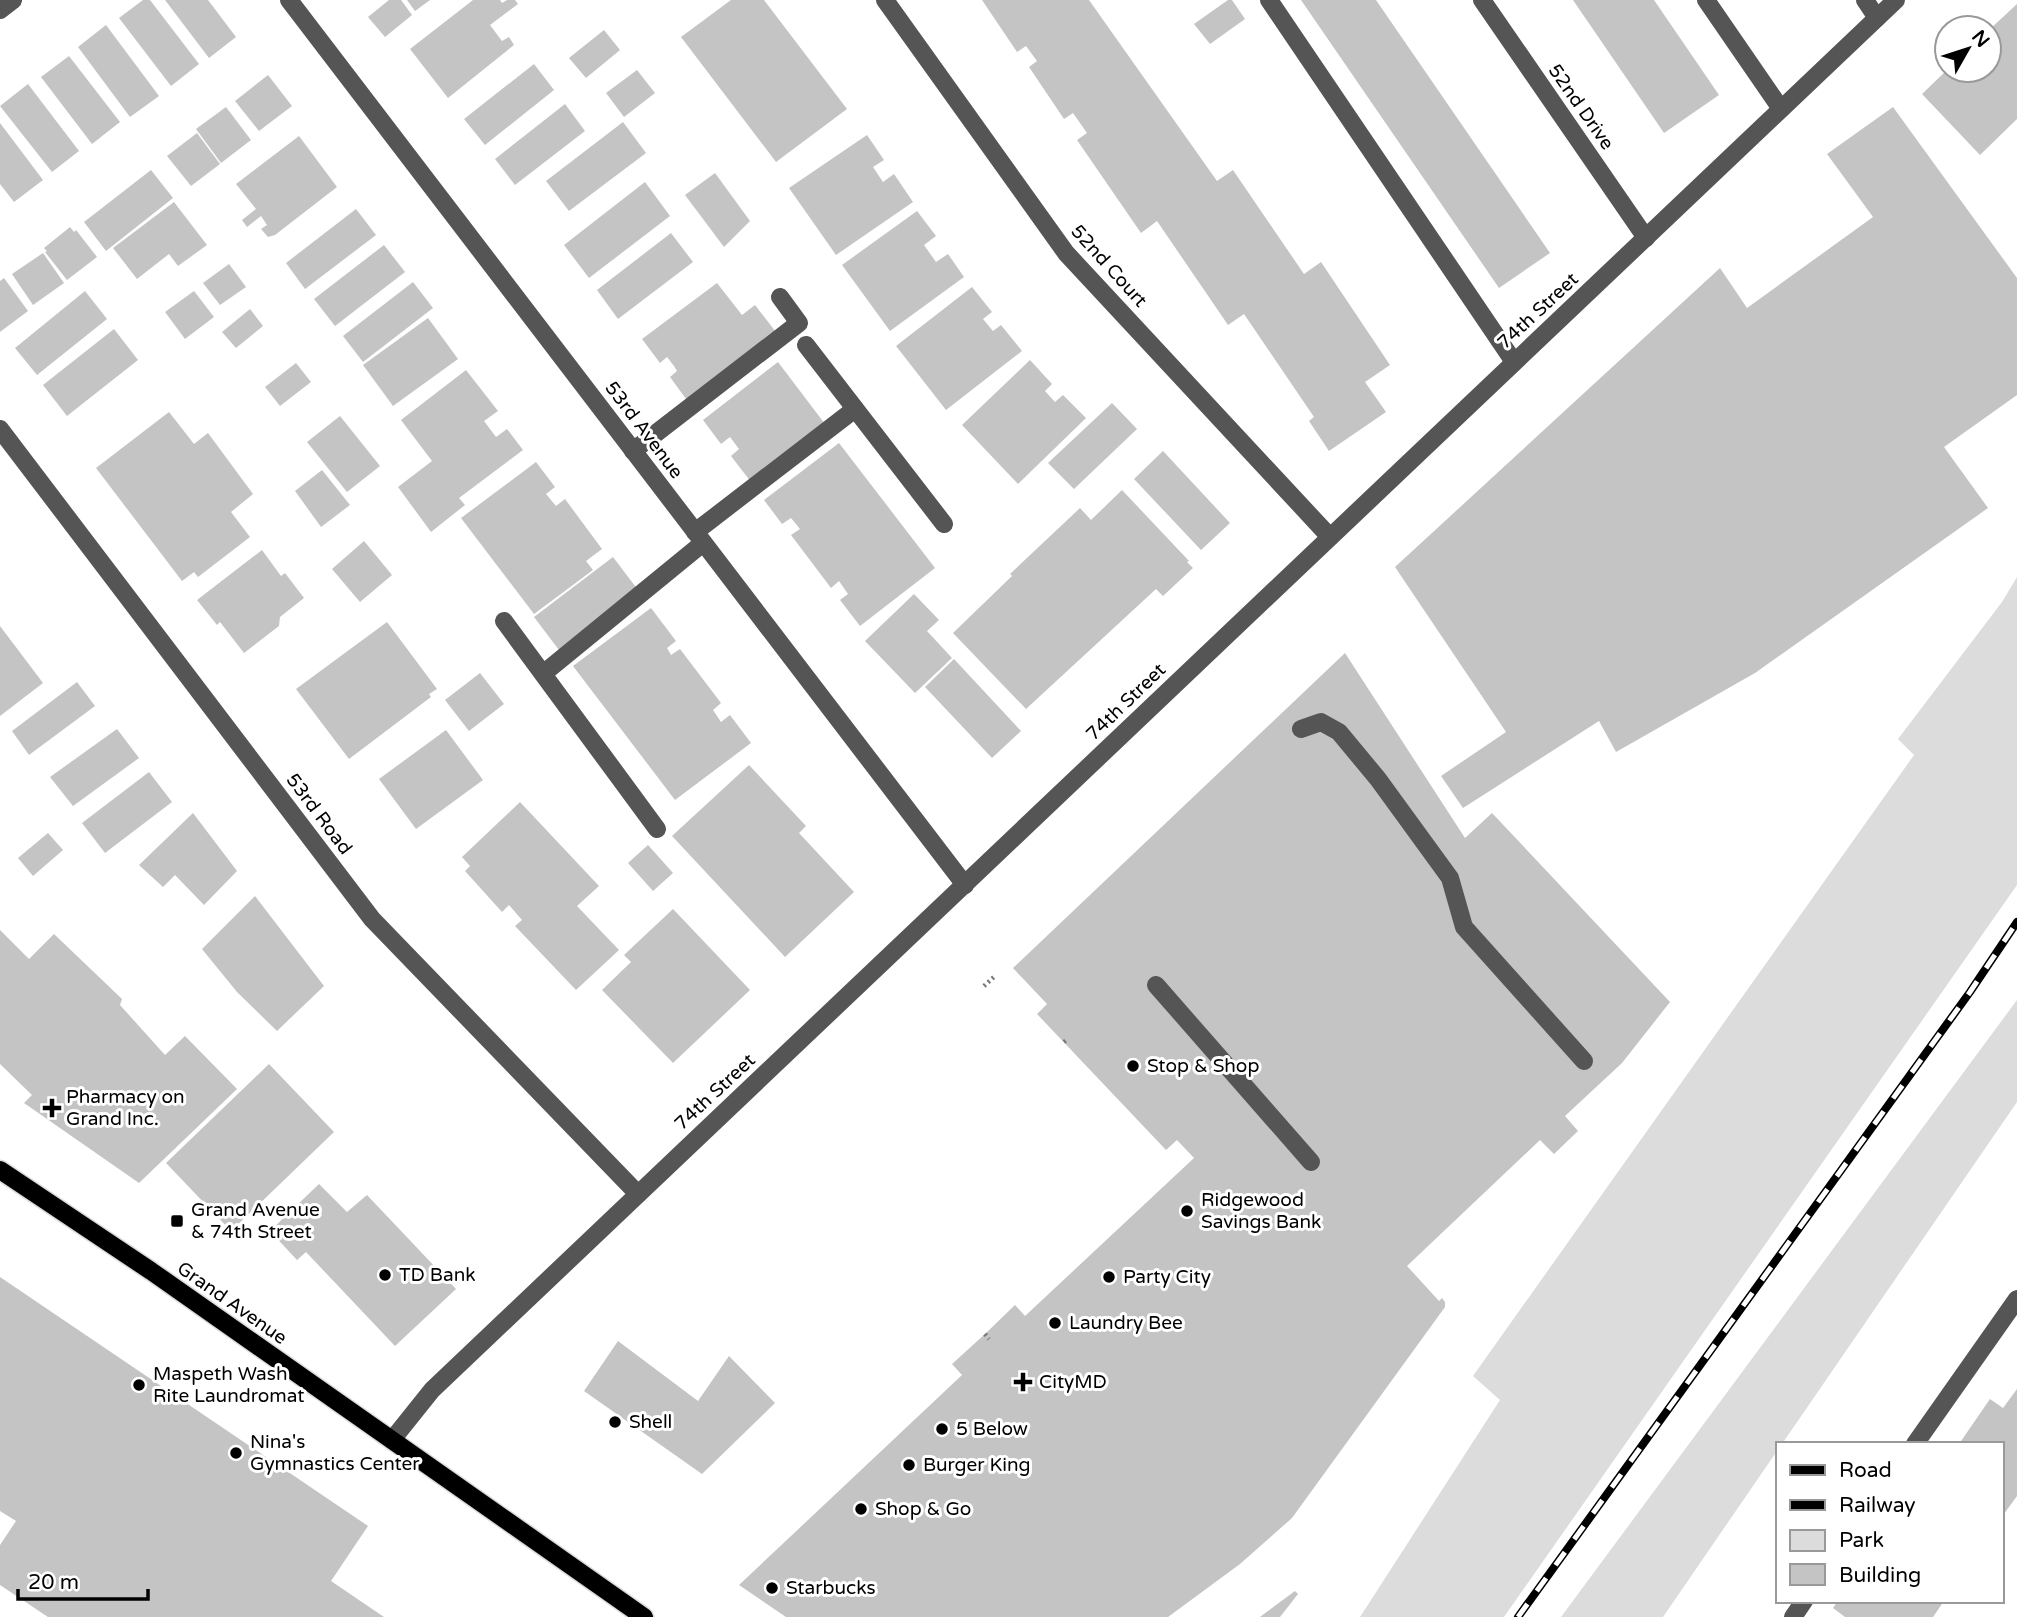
<svg xmlns="http://www.w3.org/2000/svg" width="2017" height="1617" viewBox="0 0 2017 1617" font-family="'Varela Round',sans-serif">
  <style>
    .green { fill: #dcdcdc }
    .building { fill: #c4c4c4 }
    .lines { fill: none; stroke-linecap: round; stroke-linejoin: round }
    .major-casing { stroke: #dbdbdb; stroke-width: 21 }
    .path { stroke: #777; stroke-width: 4.5; stroke-dasharray: 2 3.5; stroke-linecap: butt }
    .minor { stroke: #555; stroke-width: 18 }
    .major { stroke: #000; stroke-width: 18 }
    .rail-casing { stroke: #000; stroke-width: 8 }
    .rail { stroke: #fff; stroke-width: 5; stroke-dasharray: 16; stroke-linecap: butt }
    .poi-dot { fill: #000; stroke: #fff; stroke-width: 2.5 }
    .labels { text-anchor: middle; dominant-baseline: central; stroke-width: 6; stroke-linejoin: round; paint-order: stroke }
    .street-label { font-size: 19px; fill: #000; stroke: #fff }
    .poi-label { font-size: 19px; fill: #000; stroke: #fff; text-anchor: start }
  </style>
  <rect width="100%" height="100%" fill="#fff"/>
  <!-- green -->
  <g class="green">
    <path d="M2017 577V885L1504 1617H1360L1500 1400 1473 1376 1914 755 1898 739 2002 602Z"/>
    <path d="M2017 1000V1102L1782 1444H1777V1451L1663 1617H1561Z"/>
  </g>
  <!-- building -->
  <g class="building">
    <path d="M143 0H150L199 64 171 86 119 18Z"/>
    <path d="M165 0H208L236 37 209 58Z"/>
    <path d="M389 0H401L412 15 385 37 368 17Z"/>
    <path d="M407 0H430L415 11Z"/>
    <path d="M473 0H500L502 3 507 0H515L518 4 490 25 502 41 509 37 514 45 448 98 410 49Z"/>
    <path d="M731 0H764L847 109 776 162 681 37Z"/>
    <path d="M982 0H1089L1217 181 1233 170 1304 274 1321 262 1390 365 1365 382 1386 412 1329 451 1309 421 1314 417 1244 314 1228 325 1157 221 1141 233 1077 140 1087 133 1073 113 1064 119 1029 67 1037 61 1026 46 1017 52Z"/>
    <path d="M1228 0H1232L1245 19 1210 44 1194 24Z"/>
    <path d="M1301 0H1376L1550 253 1499 288Z"/>
    <path d="M1573 0H1654L1719 95 1664 133Z"/>
    <path d="M2017 4V119L1980 155 1922 94 1947 70H1989V30Z"/>
    <path d="M106 25 159 96 130 117 78 47Z"/>
    <path d="M604 30 620 50 586 78 569 58Z"/>
    <path d="M69 56 120 122 92 144 41 77Z"/>
    <path d="M534 64 554 90 485 145 464 119Z"/>
    <path d="M637 70 655 93 624 117 606 93Z"/>
    <path d="M268 75 292 106 259 131 235 101Z"/>
    <path d="M28 84 79 151 52 172 0 106Z"/>
    <path d="M565 104 585 131 515 185 495 159Z"/>
    <path d="M226 107 251 140 221 163 196 129Z"/>
    <path d="M1893 107 2017 278V395L1944 447 1988 508 1755 673 1616 752 1599 721 1463 808 1441 776 1506 732 1395 567 1720 268 1747 308 1873 217 1827 154Z"/>
    <path d="M623 122 646 153 569 211 546 181Z"/>
    <path d="M0 123 43 180 14 202 0 184Z"/>
    <path d="M197 133 220 164 191 186 167 156Z"/>
    <path d="M867 135 884 160 873 167 883 182 894 174 913 202 836 255 789 188Z"/>
    <path d="M299 136 337 187 275 235 268 237 261 229 267 225 261 216 247 227 242 220 256 209 236 184Z"/>
    <path d="M151 170 173 198 106 251 84 222Z"/>
    <path d="M715 173 750 221 724 247 685 195Z"/>
    <path d="M645 182 670 216 589 278 564 245Z"/>
    <path d="M174 202 207 245 178 266 169 254 137 279 113 248Z"/>
    <path d="M356 209 376 235 305 289 286 263Z"/>
    <path d="M917 211 936 236 924 245 936 262 948 254 964 277 890 331 842 265Z"/>
    <path d="M70 227 74 232 76 230 97 257 67 280 45 252 47 251 44 248Z"/>
    <path d="M671 233 693 262 618 319 597 290Z"/>
    <path d="M384 245 405 272 335 326 314 299Z"/>
    <path d="M43 253 64 283 33 305 12 274Z"/>
    <path d="M229 264 246 287 220 305 203 283Z"/>
    <path d="M4 278 28 311 0 332V281Z"/>
    <path d="M413 282 433 308 363 362 343 336Z"/>
    <path d="M717 283 742 315 755 305 779 336 689 403 670 377 677 371 674 366 667 357 660 363 642 339Z"/>
    <path d="M972 287 992 312 983 319 993 331 1001 325 1022 351 946 410 896 346Z"/>
    <path d="M85 291 107 319 37 375 15 348Z"/>
    <path d="M194 291 214 317 185 339 165 312Z"/>
    <path d="M250 309 263 326 236 348 222 332Z"/>
    <path d="M428 318 458 359 393 406 363 365Z"/>
    <path d="M114 329 138 360 67 416 43 385Z"/>
    <path d="M1030 360 1052 384 1045 391 1055 402 1063 395 1086 418 1018 484 962 425Z"/>
    <path d="M778 362 825 424 751 482 731 456 739 449 730 437 721 444 703 420Z"/>
    <path d="M296 363 311 382 280 406 265 387Z"/>
    <path d="M466 370 498 411 484 421 496 437 507 429 523 450 459 498 465 505 431 532 398 487 432 461 401 420Z"/>
    <path d="M1112 403 1137 429 1074 489 1048 463Z"/>
    <path d="M169 412 194 444 208 433 253 494 231 512 250 537 198 577 194 572 182 581 96 468Z"/>
    <path d="M340 416 380 466 347 492 307 442Z"/>
    <path d="M839 443 935 568 860 626 840 600 848 594 839 581 831 588 791 535 800 529 791 518 782 524 764 500Z"/>
    <path d="M1163 451 1230 523 1201 550 1134 479Z"/>
    <path d="M536 462 555 487 546 494 556 506 565 499 602 549 586 561 593 570 534 614 461 518Z"/>
    <path d="M322 470 350 505 321 527 295 491Z"/>
    <path d="M1122 490 1189 561 1187 562 1193 568 1163 596 1156 589 1026 709 953 633 1012 576 1010 574 1080 508 1091 520Z"/>
    <path d="M364 541 392 575 360 602 332 569Z"/>
    <path d="M262 550 281 576 285 573 304 598 280 617 279 626 244 653 220 622 217 625 197 600Z"/>
    <path d="M613 557 638 590 559 650 534 617Z"/>
    <path d="M914 594 939 620 927 631 952 658 915 693 865 641Z"/>
    <path d="M651 608 676 641 667 648 671 655 680 649 721 703 713 710 721 722 730 715 751 743 675 800 573 666Z"/>
    <path d="M387 622 437 689 429 694 431 697 349 759 296 689Z"/>
    <path d="M0 626 43 683 0 716Z"/>
    <path d="M1345 653 1465 838 1492 813 1670 1002 1622 1063 1565 1116 1578 1131 1554 1154 1540 1140 1407 1266 1439 1301 1442 1298 1445 1302V1307L1292 1518 1240 1564 1168 1617H786L739 1585 962 1375 952 1364 985 1334 1015 1305 1025 1316 1194 1158 1177 1140 1166 1150 1037 1014 1047 1004 1013 968Z"/>
    <path d="M954 659 1021 731 992 758 925 687Z"/>
    <path d="M480 673 504 704 469 731 445 700Z"/>
    <path d="M77 682 95 706 29 755 12 731Z"/>
    <path d="M117 729 139 758 73 806 50 777Z"/>
    <path d="M446 730 483 780 416 829 379 779Z"/>
    <path d="M749 765 806 826 799 833 854 892 785 957 672 836Z"/>
    <path d="M149 772 172 802 105 853 82 823Z"/>
    <path d="M520 802 599 886 577 906 619 950 576 990 515 926 522 920 509 905 502 912 465 871 470 866 462 857Z"/>
    <path d="M193 813 237 871 204 905 175 875 163 887 139 865Z"/>
    <path d="M48 833 63 850 33 876 18 858Z"/>
    <path d="M648 845 673 873 653 891 628 863Z"/>
    <path d="M255 896 324 986 277 1031 237 992 202 949Z"/>
    <path d="M673 909 750 990 673 1063 602 990 631 962 624 955Z"/>
    <path d="M0 930 29 959 54 934 122 999 120 1005 165 1055 185 1036 237 1089 139 1183 24 1103 32 1095 0 1064Z"/>
    <path d="M269 1064 334 1132 231 1231 166 1163Z"/>
    <path d="M319 1184 347 1212 367 1195 456 1289 395 1346 306 1252 297 1260 270 1231Z"/>
    <path d="M0 1277 368 1526 331 1581 384 1617H48L0 1585V1545L16 1521 0 1511Z"/>
    <path d="M618 1341 698 1401 729 1356 775 1403 702 1474 584 1391Z"/>
    <path d="M2017 1389V1496L2001 1518V1444H1959L1990 1399 2003 1408Z"/>
    <path d="M1295 1591 1298 1594 1280 1617H1260Z"/>
    <path d="M1838 1601H1944L1933 1617H1845L1833 1608Z"/>
  </g>
  <g class="lines">
    <!-- major casing -->
    <g class="major-casing">
      <path id="major" d="M0 1170 151 1271 644 1617"/>
    </g>
    <!-- path -->
    <g class="path">
      <path d="M984 986 995 976"/>
      <path d="M1064 1042 1068 1039"/>
      <path d="M985 1334 989 1339"/>
    </g>
    <!-- minor -->
    <g class="minor">
      <path d="M289 0 965 885"/>
      <path d="M885 0 1066 253 1330 537"/>
      <path d="M1269 0 1514 362"/>
      <path d="M1482 0 1646 238"/>
      <path d="M1706 0 1781 109"/>
      <path d="M1865 0 1877 18"/>
      <path d="M0 10 13 0"/>
      <path d="M806 345 944 524"/>
      <path d="M0 429 372 919 638 1194"/>
      <path d="M633 451 799 323 780 297"/>
      <path d="M695 532 855 409"/>
      <path d="M504 621 657 829"/>
      <path d="M544 673 703 543"/>
      <path d="M1301 729 1321 722 1339 732 1378 779 1450 878 1464 927 1584 1061"/>
      <path d="M1156 985 1311 1162"/>
      <path d="M392 1440 432 1390 1896 0"/>
      <path d="M1915 1444 2017 1299"/>
      <path d="M1793 1617 1804 1601"/>
    </g>
    <!-- major -->
    <use href="#major" class="major"/>
    <!-- rail casing -->
    <g class="rail-casing">
      <path id="rail" d="M1518 1617 1970 992 2017 922"/>
    </g>
    <!-- rail -->
    <use href="#rail" class="rail"/>
  </g>
  <!-- markers -->
  <g class="poi-dot">
    <circle cx="1133" cy="1066" r="7"/>
    <path d="M48.5 1097.5h7v7h7v7h-7v7h-7v-7h-7v-7h7z"/>
    <circle cx="1187" cy="1211" r="7"/>
    <rect x="170" y="1214" width="14" height="14" rx="3.5"/>
    <circle cx="385" cy="1275" r="7"/>
    <circle cx="1109" cy="1277" r="7"/>
    <circle cx="1055" cy="1323" r="7"/>
    <path d="M1019.5 1371.5h7v7h7v7h-7v7h-7v-7h-7v-7h7z"/>
    <circle cx="139" cy="1385" r="7"/>
    <circle cx="615" cy="1422" r="7"/>
    <circle cx="942" cy="1429" r="7"/>
    <circle cx="236" cy="1453" r="7"/>
    <circle cx="909" cy="1465" r="7"/>
    <circle cx="861" cy="1509" r="7"/>
    <circle cx="772" cy="1588" r="7"/>
  </g>
  <g class="labels">
    <!-- street labels -->
    <g class="street-label">
      <text transform="translate(1581 107) rotate(55)">52nd Drive</text>
      <text transform="translate(1109 266) rotate(48)">52nd Court</text>
      <text transform="translate(1538 311) rotate(-43)">74th Street</text>
      <text transform="translate(644 430) rotate(53)">53rd Avenue</text>
      <text transform="translate(1126 702) rotate(-44)">74th Street</text>
      <text transform="translate(319 814) rotate(53)">53rd Road</text>
      <text transform="translate(715 1092) rotate(-43)">74th Street</text>
      <text transform="translate(232 1303) rotate(35)">Grand Avenue</text>
    </g>
    <!-- poi labels -->
    <g class="poi-label">
      <text x="1147" y="1066">Stop &amp; Shop</text>
      <text x="66" y="1097">Pharmacy on<tspan x="66" dy="22">Grand Inc.</tspan></text>
      <text x="1201" y="1200">Ridgewood<tspan x="1201" dy="22">Savings Bank</tspan></text>
      <text x="191" y="1210">Grand Avenue<tspan x="191" dy="22">&amp; 74th Street</tspan></text>
      <text x="399" y="1275">TD Bank</text>
      <text x="1123" y="1277">Party City</text>
      <text x="1069" y="1323">Laundry Bee</text>
      <text x="153" y="1374">Maspeth Wash<tspan x="153" dy="22">Rite Laundromat</tspan></text>
      <text x="1039" y="1382">CityMD</text>
      <text x="629" y="1422">Shell</text>
      <text x="956" y="1429">5 Below</text>
      <text x="250" y="1442">Nina's<tspan x="250" dy="22">Gymnastics Center</tspan></text>
      <text x="923" y="1465">Burger King</text>
      <text x="875" y="1509">Shop &amp; Go</text>
      <text x="786" y="1588">Starbucks</text>
    </g>
  </g>
  <!-- legend -->
  <rect x="1776" y="1442" width="228" height="161" fill="#ffffff" stroke="#999999" stroke-width="2"/>
  <rect x="1790" y="1465" width="35" height="10" fill="#000000" stroke="#999999" stroke-width="2"/>
  <text x="1839" y="1477" font-size="21" fill="#000000">Road</text>
  <rect x="1790" y="1500" width="35" height="10" fill="#000000" stroke="#999999" stroke-width="2"/>
  <text x="1839" y="1512" font-size="21" fill="#000000">Railway</text>
  <rect x="1790" y="1530" width="35" height="21" fill="#dcdcdc" stroke="#999999" stroke-width="2"/>
  <text x="1839" y="1547" font-size="21" fill="#000000">Park</text>
  <rect x="1790" y="1564" width="35" height="21" fill="#c4c4c4" stroke="#999999" stroke-width="2"/>
  <text x="1839" y="1582" font-size="21" fill="#000000">Building</text>
  <!-- north arrow -->
  <g transform="translate(1968 49) rotate(51)"><circle r="33" fill="#ffffff" stroke="#999999" stroke-width="2"/>
  <path d="M0-5L12 26L0 18L-12 26Z" fill="#000000"/>
  <text y="-10" font-size="19" font-weight="bold" text-anchor="middle" fill="#000000">N</text>
  </g>
  <!-- scale -->
  <path d="M18 1589v10h130v-10" fill="none" stroke="#000000" stroke-width="3.5"/>
  <text x="28" y="1589" font-size="21" fill="#000000" stroke="#ffffff" stroke-width="5" paint-order="stroke">20 m</text>
</svg>
